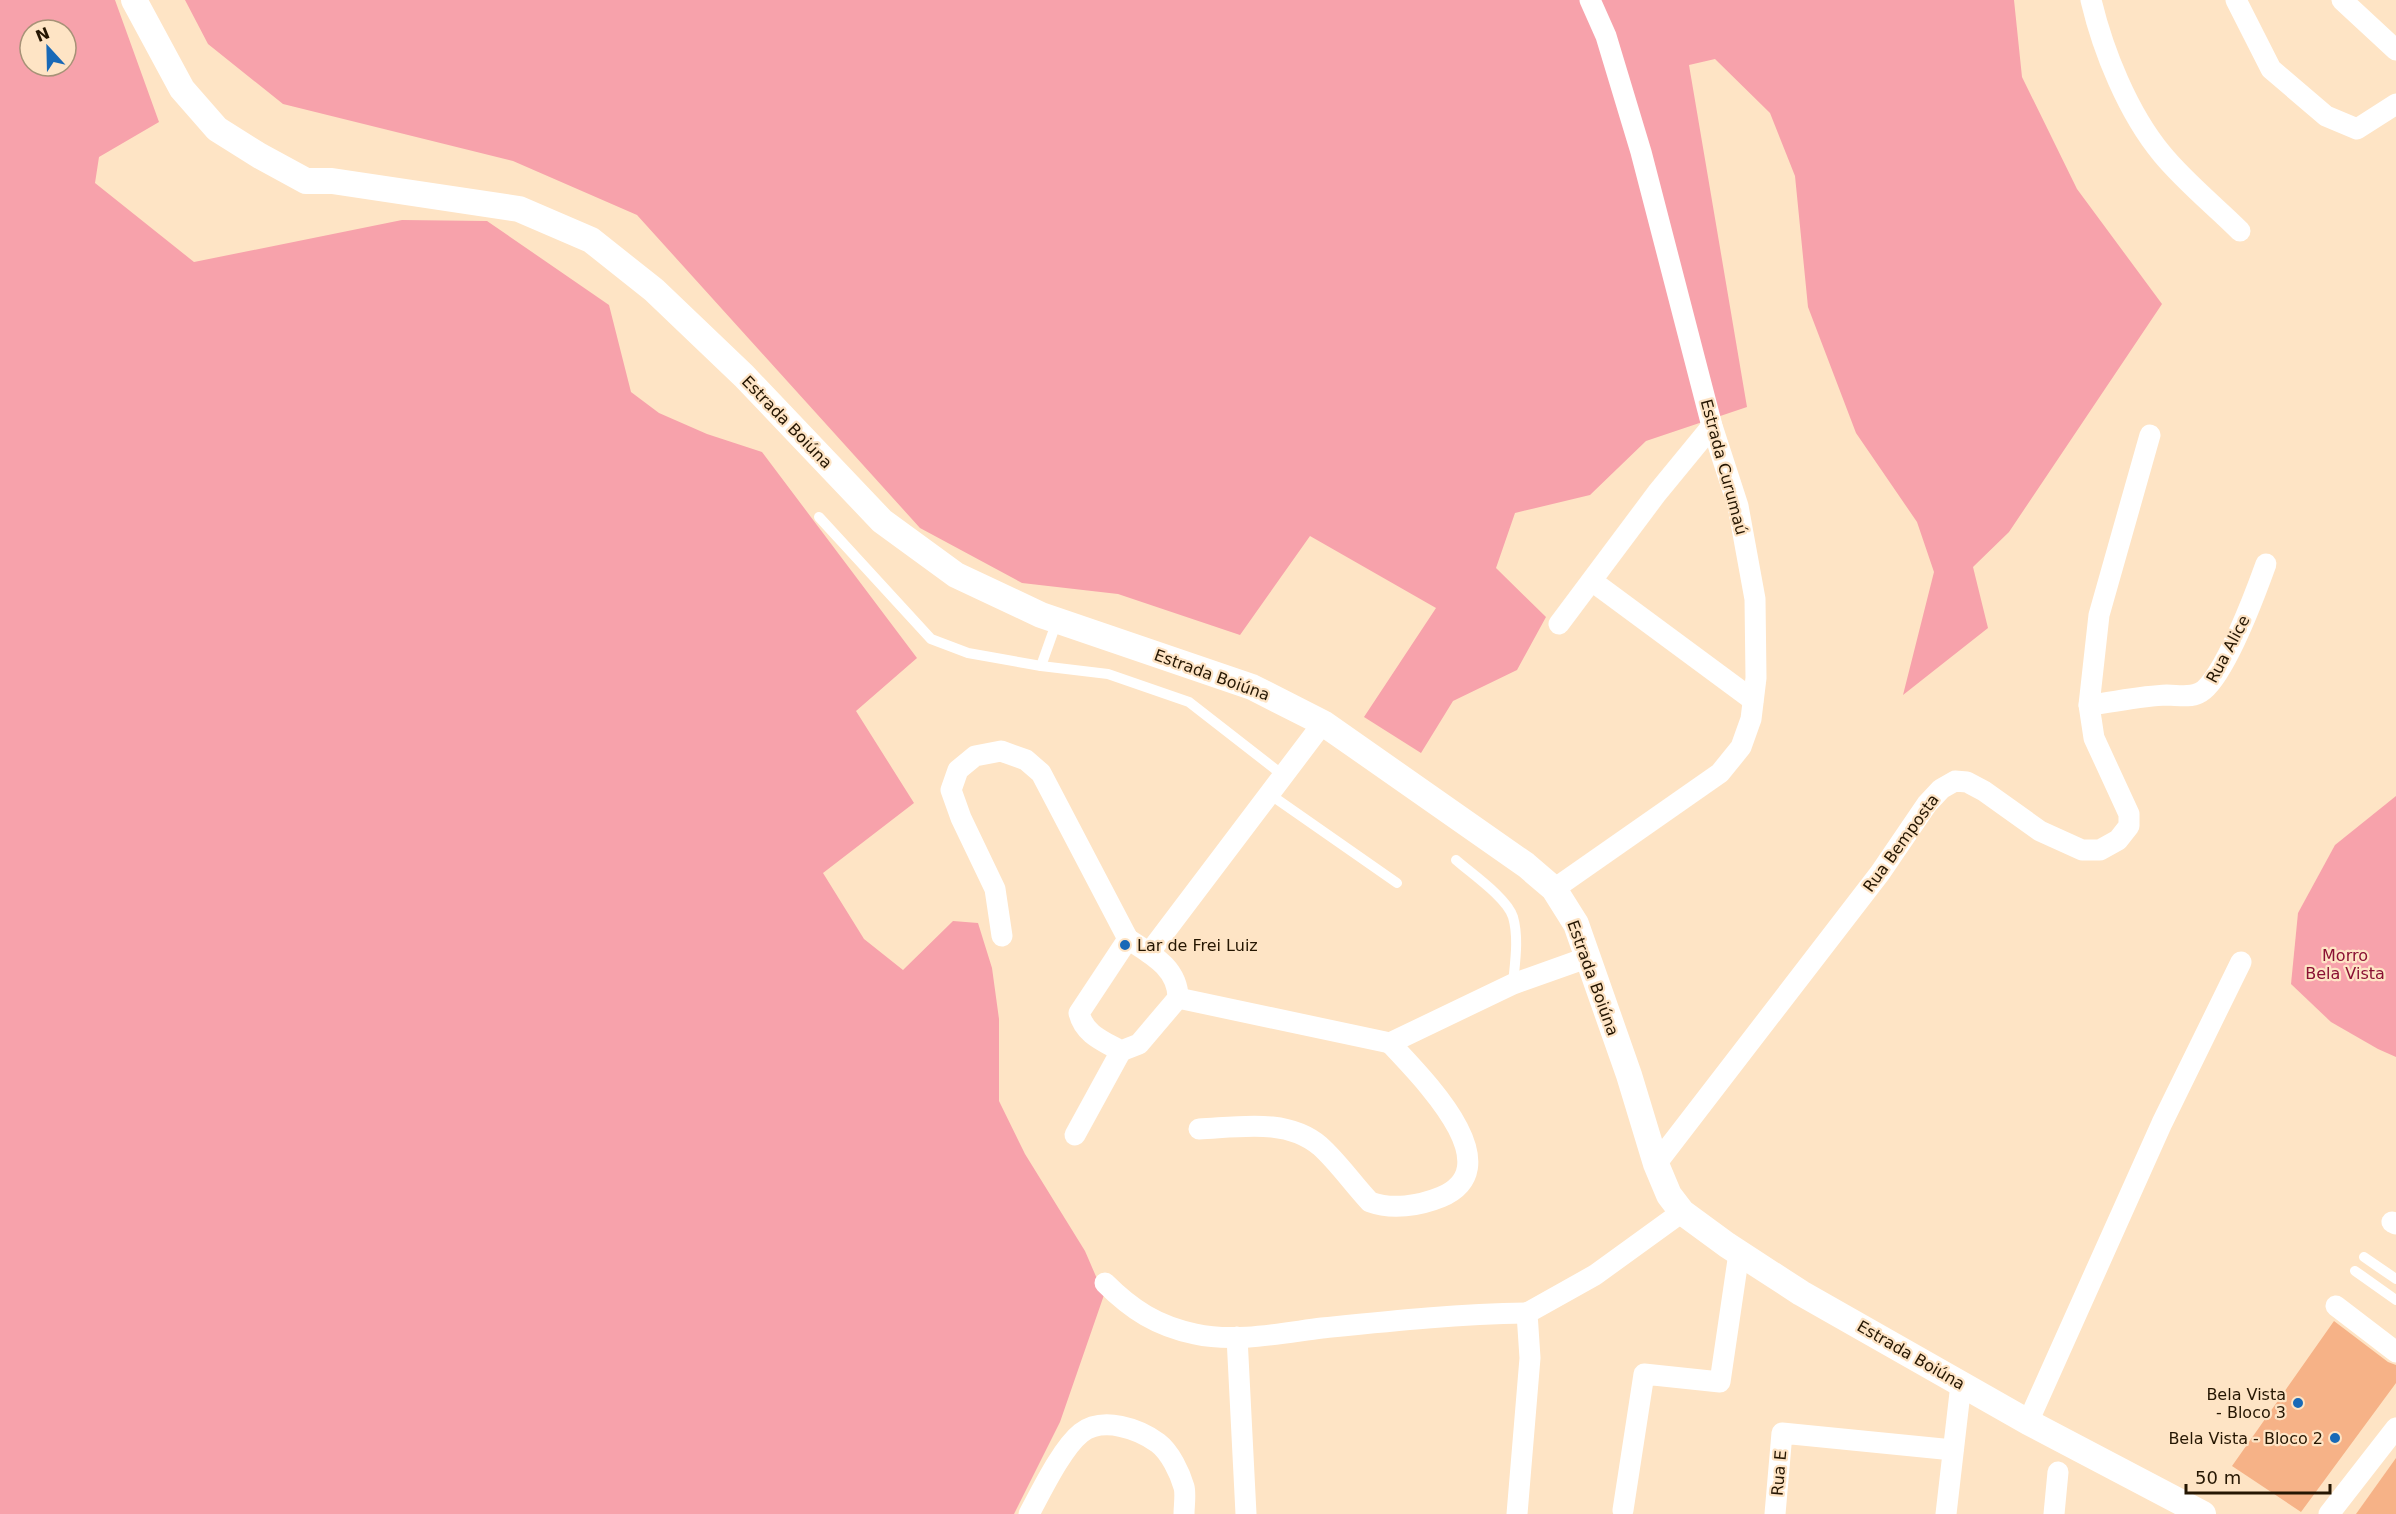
<svg xmlns="http://www.w3.org/2000/svg" width="2396" height="1514" viewBox="0 0 2396 1514" font-family="'DejaVu Sans',sans-serif">
  <style>
    .green { fill: #f7a2ab; fill-rule: evenodd }
    .building { fill: #f6b287 }
    .lines { fill: none; stroke-linecap: round; stroke-linejoin: round }
    .service { stroke: #fff; stroke-width: 10 }
    .minor { stroke: #fff; stroke-width: 21 }
    .tertiary { stroke: #fff; stroke-width: 26 }
    .poi-dot { fill: #1869b7; stroke: #fee4c5; stroke-width: 2 }
    .labels { text-anchor: middle; dominant-baseline: central; stroke-width: 4.5; stroke-linejoin: round; paint-order: stroke }
    .street-label { font-size: 16px; fill: #251602; stroke: #fee4c5 }
    .poi-label { font-size: 16px; fill: #251602; stroke: #fee4c5; text-anchor: end }
    .park-label { font-size: 16px; fill: #8a1133; stroke: #fee4c5 }
  </style>
  <rect width="100%" height="100%" fill="#fee4c5"/>
  <!-- green -->
  <g class="green">
    <path d="M0 0H115L159 122 99 157 95 183 194 262 402 220 487 221 609 305 631 392 659 413 707 434 762 452 917 658 856 711 914 803 823 873 864 939 903 970 953 921 978 923 992 968 999 1019V1101L1025 1154 1085 1251 1104 1295 1060 1422 1014 1514H0ZM30 30H66V66H30Z"/>
    <path d="M185 0H2014L2022 77 2077 189 2162 304 2009 532 1973 567 1988 628 1903 695 1934 572 1917 522 1856 433 1808 307 1795 176 1770 113 1715 59 1689 65 1747 407 1646 441 1590 495 1515 513 1496 568 1546 617 1517 670 1453 701 1421 753 1364 717 1436 608 1310 536 1240 635 1118 594 1022 583 920 528 637 215 513 161 283 104 208 44Z"/>
    <path d="M2396 796V1057L2378 1049 2331 1022 2291 984 2298 913 2335 845Z"/>
  </g>
  <!-- building -->
  <g class="building">
    <path d="M2334 1321 2388 1362 2396 1365V1383L2301 1512 2232 1466Z"/>
    <path d="M2396 1458V1514H2356Z"/>
  </g>
  <g class="lines">
    <!-- service -->
    <g class="service">
      <path d="M819 517 931 639 968 653 1041 666 1108 674 1189 702 1284 776"/>
      <path d="M1041 666 1057 621"/>
      <path d="M1271 795 1397 883"/>
      <path d="M1456 860C1472 874 1507 898 1513 917 1519 938 1515 962 1513 984"/>
      <path d="M2364 1257 2396 1279"/>
      <path d="M2355 1271 2396 1300"/>
    </g>
    <!-- minor -->
    <g class="minor">
      <path d="M2091 0C2103 51 2128 113 2162 154 2185 182 2215 206 2240 231"/>
      <path d="M2236 0 2271 69 2326 116 2357 129 2396 104"/>
      <path d="M2342 0 2396 50"/>
      <path d="M1592 581 1753 700"/>
      <path d="M1559 624 1657 493 1712 426"/>
      <path d="M2089 705C2114 702 2141 696 2167 695 2177 695 2189 698 2199 693 2222 684 2257 589 2266 564"/>
      <path d="M1554 889 1720 773 1741 747 1751 719 1756 678 1755 599 1738 506 1712 426 1641 152 1606 36 1590 0"/>
      <path d="M1002 936 995 889 961 818 951 790 958 770 975 756 1001 751 1026 760 1041 773 1128 939"/>
      <path d="M1128 939C1151 954 1178 968 1178 998L1139 1044 1121 1051C1103 1041 1084 1034 1079 1013Z"/>
      <path d="M1149 953 1323 723"/>
      <path d="M1178 998 1390 1043 1513 984 1589 957"/>
      <path d="M1199 1129C1240 1127 1287 1118 1320 1146 1338 1162 1353 1184 1370 1202 1392 1210 1419 1206 1441 1197 1514 1166 1418 1074 1390 1043"/>
      <path d="M1075 1135 1121 1051"/>
      <path d="M1656 1164 1880 873 1927 804 1941 789 1955 781 1967 782 1984 791 2040 831 2082 850H2100L2118 840 2129 826V814L2094 738 2089 705 2099 615 2150 435"/>
      <path d="M2392 1222 2396 1224"/>
      <path d="M1105 1283C1132 1310 1157 1326 1195 1334 1235 1343 1282 1333 1322 1328 1391 1321 1458 1314 1527 1313"/>
      <path d="M2336 1306 2396 1352"/>
      <path d="M1237 1337 1246 1514"/>
      <path d="M2028 1422 2162 1123 2241 962"/>
      <path d="M1623 1510 1644 1374 1720 1382 1739 1253"/>
      <path d="M1029 1514C1041 1492 1062 1448 1081 1433 1103 1416 1139 1429 1158 1443 1170 1452 1180 1473 1184 1487 1186 1494 1184 1506 1184 1514"/>
      <path d="M1517 1514 1530 1358 1527 1313 1595 1275 1682 1212"/>
      <path d="M1775 1514 1782 1433 1953 1450"/>
      <path d="M1946 1514 1961 1384"/>
      <path d="M2054 1514 2058 1472"/>
      <path d="M2329 1514 2396 1428"/>
    </g>
    <!-- tertiary -->
    <path class="tertiary" d="M134 0 182 89 217 129 260 156 306 181H332L519 209 591 240 654 290 744 376 882 521 956 575 1041 615 1252 687 1323 723 1526 865 1554 889 1576 924 1629 1075 1656 1164 1669 1195 1682 1212 1727 1245 1801 1293 2028 1422 2203 1514"/>
  </g>
  <!-- markers -->
  <g class="poi-dot">
    <circle cx="1125" cy="945" r="6"/>
    <circle cx="2298" cy="1403" r="6"/>
    <circle cx="2335" cy="1438" r="6"/>
  </g>
  <g class="labels">
    <!-- street labels -->
    <g class="street-label">
      <text transform="translate(787 422) rotate(46)">Estrada Boiúna</text>
      <text transform="translate(1724 467) rotate(75)">Estrada Curumaú</text>
      <text transform="translate(2228 649) rotate(-62)">Rua Alice</text>
      <text transform="translate(1212 675) rotate(20)">Estrada Boiúna</text>
      <text transform="translate(1901 843) rotate(-54)">Rua Bemposta</text>
      <text transform="translate(1593 978) rotate(70)">Estrada Boiúna</text>
      <text transform="translate(1911 1355) rotate(30)">Estrada Boiúna</text>
      <text transform="translate(1779 1473) rotate(-85)">Rua E</text>
    </g>
    <!-- poi labels -->
    <g class="poi-label">
      <text x="1137" y="945" text-anchor="start">Lar de Frei Luiz</text>
      <text x="2286" y="1394">Bela Vista<tspan x="2286" dy="18">- Bloco 3</tspan></text>
      <text x="2323" y="1438">Bela Vista - Bloco 2</text>
    </g>
    <!-- park labels -->
    <g class="park-label">
      <text x="2345" y="955">Morro<tspan x="2345" dy="18">Bela Vista</tspan></text>
    </g>
  </g>
  <!-- north arrow -->
  <g transform="translate(48 48) rotate(338)"><circle r="28" fill="#fee4c5" stroke="#a79277" stroke-width="1.5"/>
  <path d="M0-4.5L10 22L0 15L-10 22Z" fill="#1869b7"/>
  <text y="-9" font-size="16" font-weight="bold" text-anchor="middle" fill="#251602">N</text>
  </g>
  <!-- scale -->
  <path d="M2186 1484v9h144v-9" fill="none" stroke="#251602" stroke-width="3"/>
  <text x="2195" y="1484" font-size="18" fill="#251602" stroke="#fee4c5" stroke-width="4.5" paint-order="stroke">50 m</text>
</svg>
